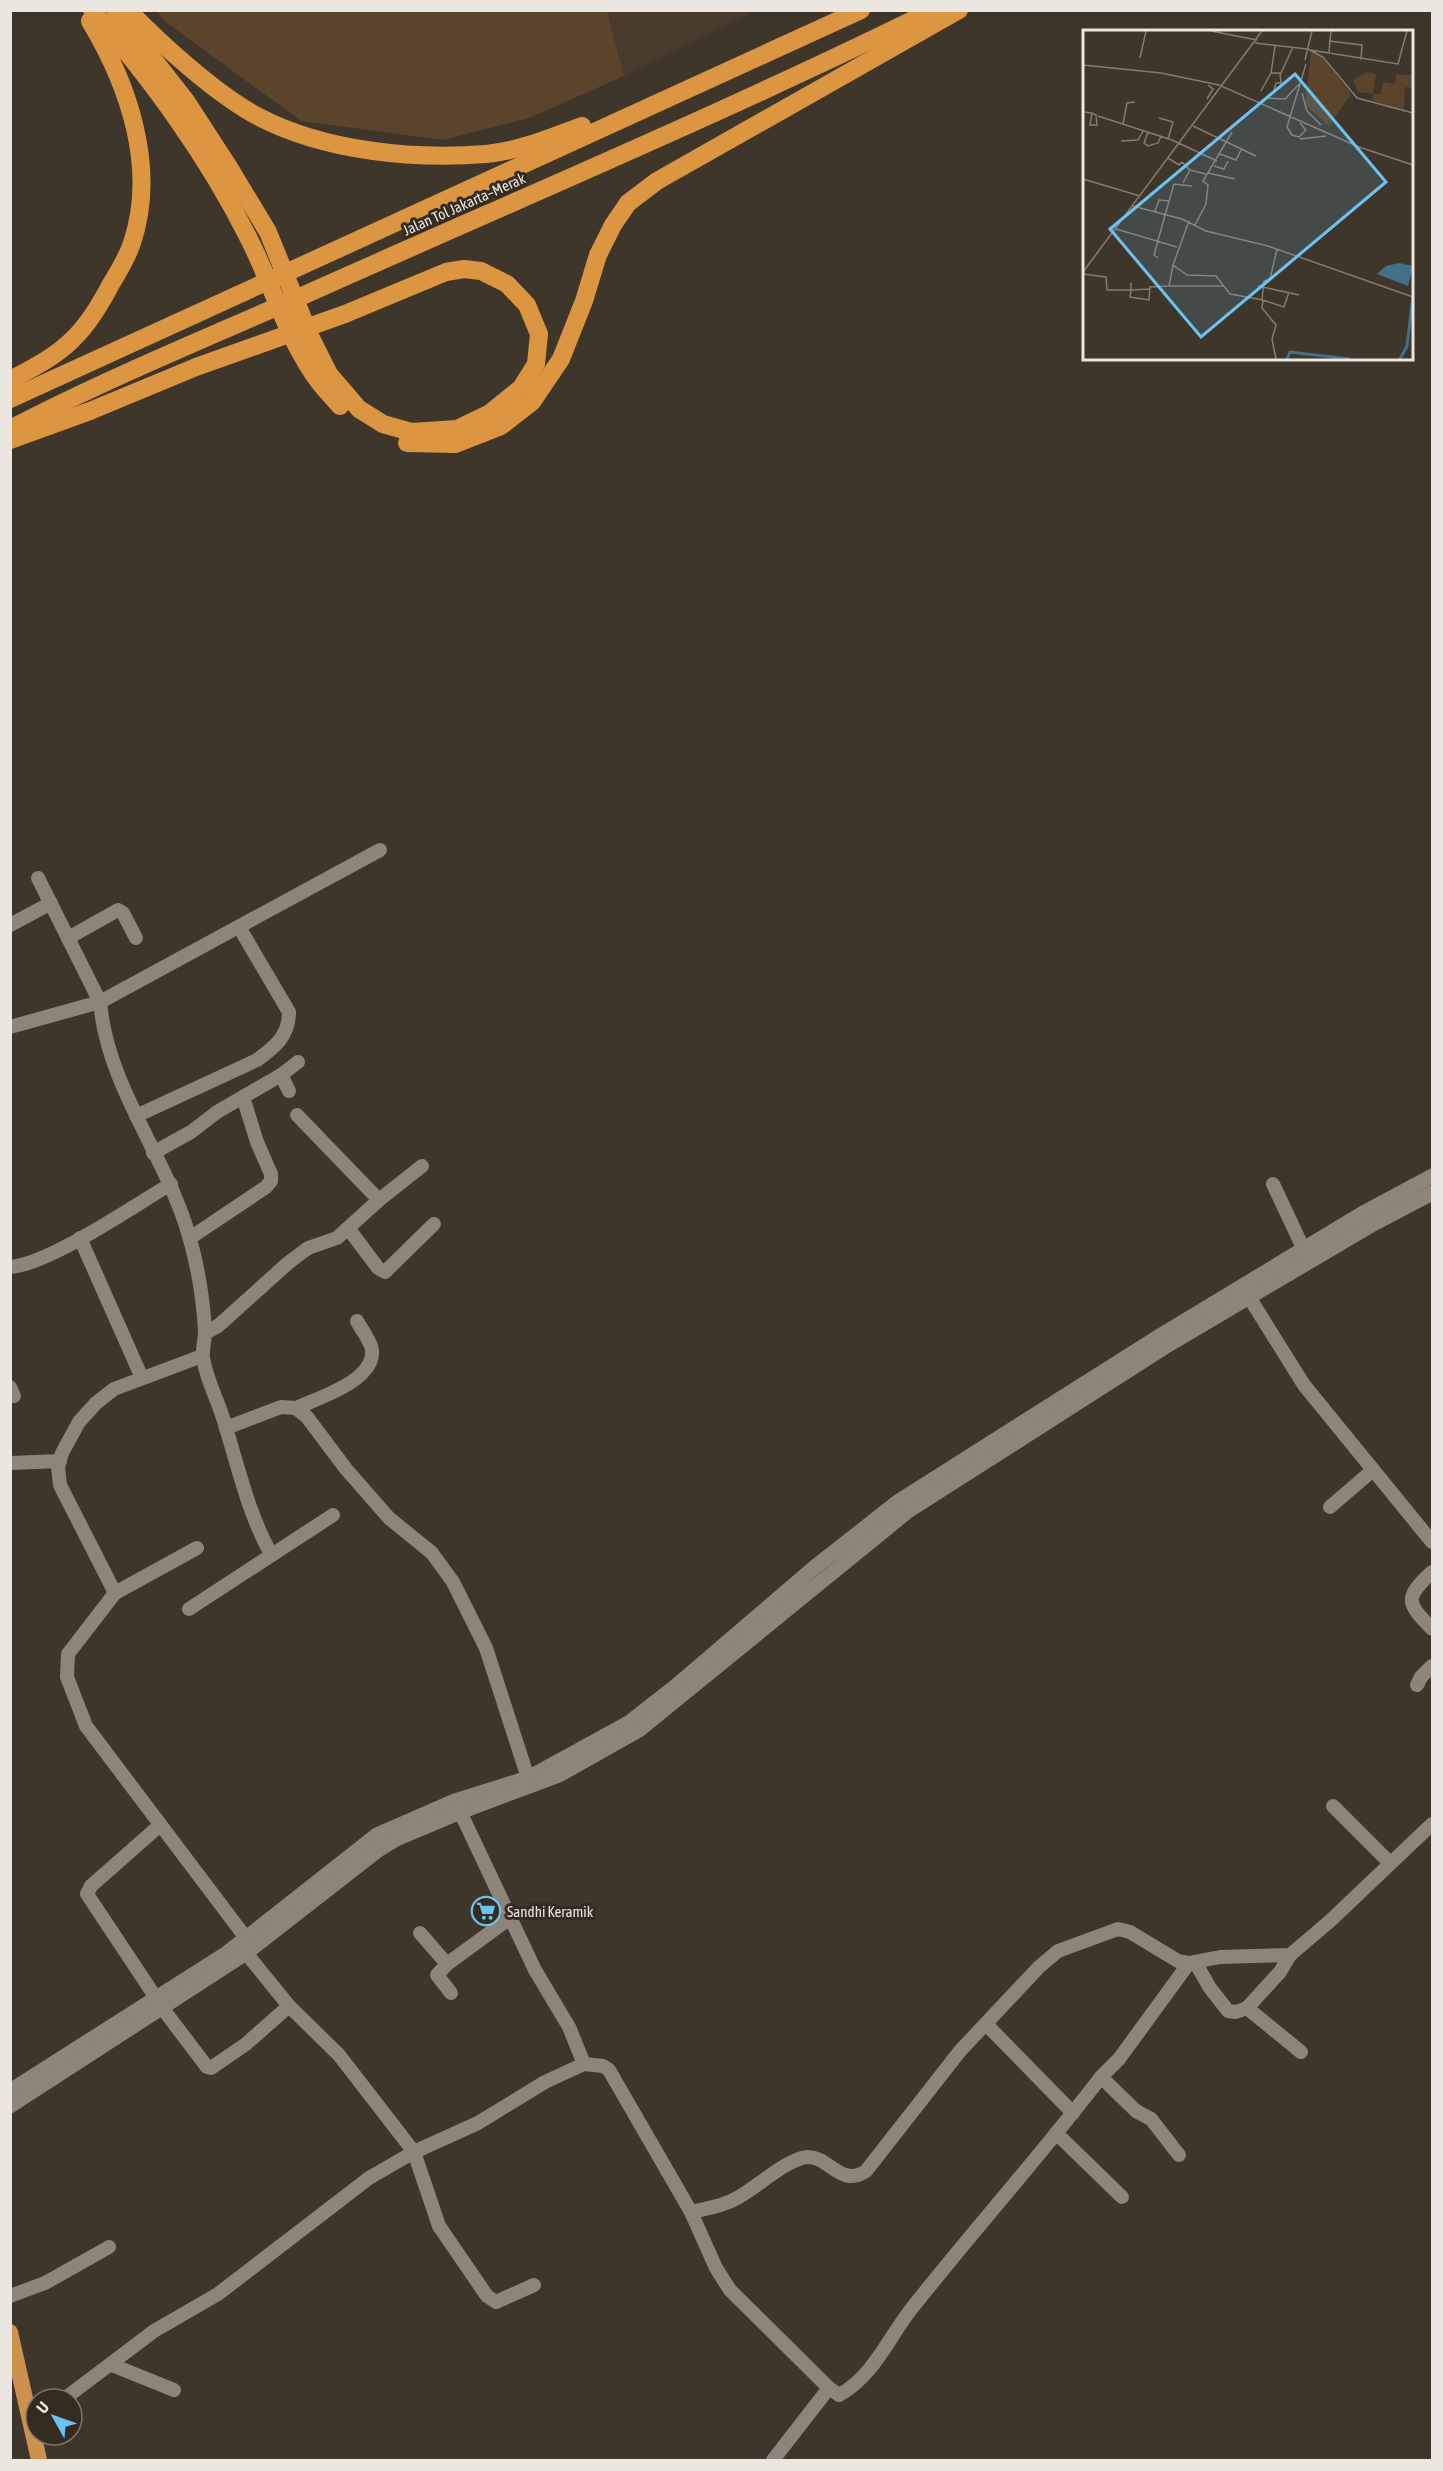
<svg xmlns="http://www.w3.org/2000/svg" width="1443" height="2471" viewBox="0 0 1443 2471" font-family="'Asap Condensed',sans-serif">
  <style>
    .built { fill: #493b2c }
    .green { fill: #5b442c }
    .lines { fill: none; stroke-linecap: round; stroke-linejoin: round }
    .minor { stroke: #8f8479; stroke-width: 14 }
    .tertiary { stroke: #8f8479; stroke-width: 15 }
    .trunk { stroke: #cc924d; stroke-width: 16 }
    .motorway { stroke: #dc9642; stroke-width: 18 }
    .labels { text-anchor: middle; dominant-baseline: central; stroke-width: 6; stroke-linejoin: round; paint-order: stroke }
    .street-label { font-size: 15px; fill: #ece6e0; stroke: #342b21 }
    .poi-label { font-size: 15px; fill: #ece6e0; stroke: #342b21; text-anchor: start }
    .inset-river { fill: none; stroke: #44718a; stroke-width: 3 }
    .inset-road { fill: none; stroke: #847c73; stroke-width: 1.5 }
    .view { fill: #6cc3f2; fill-opacity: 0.15; stroke: #6cc3f2; stroke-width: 3 }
    .inset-edge { fill: none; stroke: #ece6e0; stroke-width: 3 }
  </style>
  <rect width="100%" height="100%" fill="#3e352b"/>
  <!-- built -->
  <path class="built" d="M607 10 755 11 624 76Z"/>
  <!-- green -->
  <path class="green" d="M157 11H607L624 76 529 118 443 140 301 121 163 20Z"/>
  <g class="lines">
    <!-- minor -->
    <g class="minor">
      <path d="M38 878 100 1002C107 1083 160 1148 185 1223 196 1256 203 1296 205 1331 205 1340 202 1349 203 1358 207 1382 220 1404 226 1428L281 1407 296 1408 307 1417 346 1469 389 1518 432 1553 453 1582 486 1648 528 1778"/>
      <path d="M10 925 51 903"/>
      <path d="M68 938 118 910 123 913 136 938"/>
      <path d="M10 1027 100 1002 380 850"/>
      <path d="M281 1075 289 1091"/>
      <path d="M297 1115 379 1200"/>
      <path d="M136 1116 257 1060C275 1047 289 1036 289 1012L239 927"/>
      <path d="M153 1153 191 1132 217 1112 281 1075 298 1062"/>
      <path d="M1273 1184 1304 1250"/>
      <path d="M348 1228 378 1268 385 1272 434 1224"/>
      <path d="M80 1238 142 1378"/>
      <path d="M190 1238 266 1187 271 1181V1174L257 1142 243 1097"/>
      <path d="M10 1267C50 1264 133 1206 171 1184"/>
      <path d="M1244 1289 1304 1385 1432 1542"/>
      <path d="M205 1333 218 1326 288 1263 308 1248 337 1238 379 1200 422 1166"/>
      <path d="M10 1387 14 1396"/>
      <path d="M296 1408C318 1398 375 1381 372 1350 371 1341 361 1329 357 1321"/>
      <path d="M226 1428C239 1470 249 1515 271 1554"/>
      <path d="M10 1463 60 1461"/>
      <path d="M1330 1507 1373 1470"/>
      <path d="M197 1548 115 1593 68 1654 67 1677 86 1726 252 1946"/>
      <path d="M1432 1572C1404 1598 1406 1602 1432 1629"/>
      <path d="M115 1593 60 1485 58 1467 62 1453 79 1422 96 1403 114 1389 202 1356"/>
      <path d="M189 1609 333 1515"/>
      <path d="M1417 1685 1421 1677 1432 1666"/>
      <path d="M456 1803 535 1970 569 2027 584 2064 603 2066 609 2070 691 2212C708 2208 724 2206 739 2197 757 2187 787 2159 807 2157 829 2156 841 2188 866 2171L960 2051 1039 1967 1058 1951 1118 1929 1130 1932 1178 1961 1189 1963 1220 1957 1290 1955 1330 1921 1432 1824"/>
      <path d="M1333 1806 1390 1863"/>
      <path d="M420 1933 447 1964 437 1975 451 1993"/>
      <path d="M246 1953 289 2006 339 2055 414 2152 439 2226 487 2296 496 2302 534 2285"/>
      <path d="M1290 1955 1280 1972 1247 2008 1301 2052"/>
      <path d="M1195 1962 1210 1988 1228 2011 1236 2012 1247 2008"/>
      <path d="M447 1964 510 1918"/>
      <path d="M156 1998 87 1894 91 1886 159 1826"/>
      <path d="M163 2009 207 2067 211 2068 246 2044 289 2006"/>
      <path d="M986 2024 1073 2113"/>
      <path d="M1101 2077 1136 2111 1151 2119 1179 2155"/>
      <path d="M1056 2133 1122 2197"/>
      <path d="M691 2212 716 2268 730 2290 829 2388 773 2460"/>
      <path d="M10 2296 45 2283 109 2247"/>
      <path d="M112 2365 174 2390"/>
      <path d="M829 2388 839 2395C873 2377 889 2337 912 2308 974 2230 1040 2156 1101 2077L1119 2059 1189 1963"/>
      <path d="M64 2399 154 2331 218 2294 369 2178 414 2152 478 2123 545 2082 584 2064"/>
    </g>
    <!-- tertiary -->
    <g class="tertiary">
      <path d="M10 2091 227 1953 377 1835 455 1801 528 1778 630 1722 676 1686 815 1567 899 1501 1158 1337 1365 1212 1432 1176"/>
      <path d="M10 2106 246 1953 378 1850 396 1839 460 1812 559 1775 639 1730 908 1511 1168 1345 1373 1224 1432 1193"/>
    </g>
    <!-- trunk -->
    <path class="trunk" d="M10 2332 39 2460"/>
    <!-- motorway -->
    <g class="motorway">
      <path d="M92 10C152 81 208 156 249 239 273 286 287 339 319 382 325 390 333 398 340 406"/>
      <path d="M128 10C162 45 217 95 259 117 324 151 414 160 486 154 519 151 552 137 582 126"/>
      <path d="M10 380C33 368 57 356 75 337 90 322 101 303 111 284 119 271 127 258 132 243 157 168 129 86 90 21"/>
      <path d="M10 399 861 10"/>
      <path d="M10 429C108 378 211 336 311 292 519 199 728 111 933 10"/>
      <path d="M10 440 90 411 196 367 345 314 446 272 464 269 481 271 507 284 527 305 539 334 536 364 521 388 490 413 457 429 411 432 383 424 359 409 329 374 310 336 268 232 230 169 186 101 115 10"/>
      <path d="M407 443 455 444 501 426 532 402 561 359 584 301 598 255 613 225 628 203 657 181 959 10"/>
    </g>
  </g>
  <!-- icons -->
  <defs>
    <g id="supermarket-ring" transform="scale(1.5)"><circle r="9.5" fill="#342b21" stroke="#6cc3f2" stroke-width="1.5"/><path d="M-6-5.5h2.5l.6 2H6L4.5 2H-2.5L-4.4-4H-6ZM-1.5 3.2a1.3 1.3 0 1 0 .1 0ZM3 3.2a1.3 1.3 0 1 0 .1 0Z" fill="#6cc3f2"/></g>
  </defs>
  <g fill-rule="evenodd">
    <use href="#supermarket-ring" x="486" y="1911"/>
  </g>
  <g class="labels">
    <!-- street labels -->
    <g class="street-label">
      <text transform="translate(464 204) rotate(-24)">Jalan Tol Jakarta–Merak</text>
    </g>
    <!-- poi labels -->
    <g class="poi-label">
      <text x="507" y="1911">Sandhi Keramik</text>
    </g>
  </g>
  <!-- overview -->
  <g transform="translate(1083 30)">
    <rect width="330" height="330" fill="#3e352b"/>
    <path d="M228 21 239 27 268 64 246 96 222 74ZM284 42 293 44 290 64H298L300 52 312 54 313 45H330V58L322 57 321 80 289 71 290 64 275 62 270 50Z" fill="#5b442c"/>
    <path d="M316 233 330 236 325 256 294 244 303 236Z" fill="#44718a"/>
    <path class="inset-river" d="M204 329 207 322 267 329M317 329 324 316 330 266"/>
    <path class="inset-road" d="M128 1 174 10M246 11 279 15 278 30M172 13 224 19M225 19 240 27 274 68 330 83M227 20 315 34 324 1M246 22 248 1M57 28 63 1M222 30 229 1M0 35 78 43 136 55 276 117 330 135M188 43 192 16M191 60 193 53H198L197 43M178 61 188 43H198L210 17M219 63 224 81 238 95M182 68 202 69 216 54M124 69 130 59 125 55M0 82 9 83 13 85 14 95H7L9 83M15 86 89 110 134 131M76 88 90 92 85 109M217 93 223 100 216 107 209 105 204 97 223 34M40 94 44 73 52 72M110 96 173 126M65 102 61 113 65 116 75 113 78 106M217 109 243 106M38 111 55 110 60 101M137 124 153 130 158 120M85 128 96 135 99 132 107 140M131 136 141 139 145 131M125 143 152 149M0 149 57 166M100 153 107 140 123 144M50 176 99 189 123 201 185 216 330 267M72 181 76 170 86 171M82 185 91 154 109 156M106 191 90 235 104 245 133 246 147 264 180 270M112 195 123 174 125 155 120 151 149 102M33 199 94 217M75 228 71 225 82 185M0 242 179 1M0 244 23 247 24 260H48L47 267 66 270 67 257 86 256 90 235M48 253V260L67 259M86 256H140M175 256 216 265M179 270 181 251 187 249 194 219M193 329 189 309 193 295 179 278 180 270 201 277 206 262"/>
    <path class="view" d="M212 44 303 152 118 307 27 199Z"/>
    <rect width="330" height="330" class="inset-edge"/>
  </g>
  <!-- border -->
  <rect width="1443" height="2471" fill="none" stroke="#ece6e0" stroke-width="24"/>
  <!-- north arrow -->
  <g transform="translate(54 2417) rotate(310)"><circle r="28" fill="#342b21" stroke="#7e766d" stroke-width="1.5"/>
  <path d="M0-4.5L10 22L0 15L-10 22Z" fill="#6cc3f2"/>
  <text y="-9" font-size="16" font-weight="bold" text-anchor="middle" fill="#ece6e0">U</text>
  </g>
</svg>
